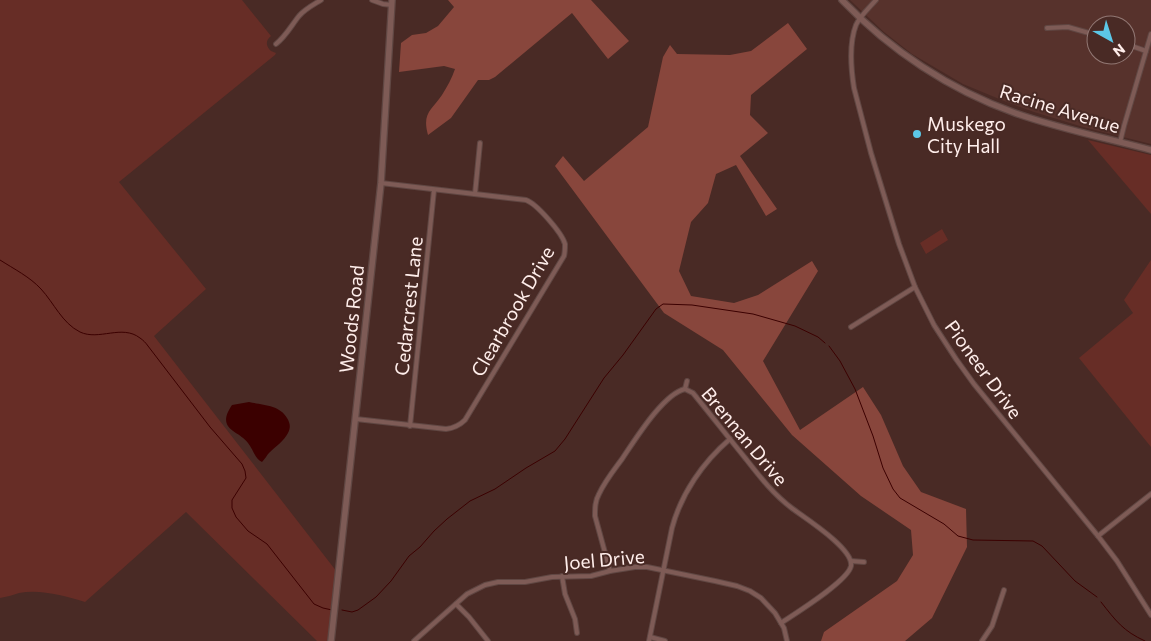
<svg xmlns="http://www.w3.org/2000/svg" width="1151" height="641" viewBox="0 0 1151 641" font-family="Commissioner,sans-serif">
  <style>
    .built { fill: #57322c; fill-rule: evenodd }
    .green { fill: #672d26 }
    .forest { fill: #88463c }
    .water { fill: #3b0000 }
    .lines { fill: none; stroke-linecap: round; stroke-linejoin: round }
    .stream { stroke: #3b0000; stroke-width: 1 }
    .street-casing { stroke: #604743; stroke-width: 6 }
    .secondary-casing { stroke: #604743; stroke-width: 8 }
    .street { stroke: #7e5b56; stroke-width: 4 }
    .secondary { stroke: #7e5b56; stroke-width: 5.5 }
    .poi-dot { fill: #5cc7e7; stroke: #492a25; stroke-width: 2 }
    .labels { text-anchor: middle; dominant-baseline: central; stroke-width: 4; stroke-linejoin: round; paint-order: stroke }
    .street-label { font-size: 19px; fill: #ffeeeb; stroke: #492a25 }
    .poi-label { font-size: 19px; fill: #ffeeeb; stroke: #492a25; text-anchor: start }
  </style>
  <rect width="100%" height="100%" fill="#492a25"/>
  <!-- built -->
  <path class="built" d="M850 0H1151V144L1083 127 1034 112 1004 101 963 84 912 54 884 32ZM1096 25H1126V55H1096Z"/>
  <!-- green -->
  <g class="green">
    <path d="M0 0H242L271 36C265 41 266 46 271 51L276 53 275 55 119 182 206 289 154 336 337 572 329 641H317L186 512 85 602C64 596 41 589 19 593 13 595 6 597 0 598Z"/>
    <path d="M1088 140 1151 155V214Z"/>
    <path d="M942 229 948 240 926 254 920 243Z"/>
    <path d="M1151 260V447L1079 358 1133 313 1124 300Z"/>
  </g>
  <!-- forest -->
  <g class="forest">
    <path d="M448 0H591L629 41 608 59 572 13 495 77 489 80H478L451 118 428 135C422 113 431 111 442 95 447 87 452 78 455 69L444 66 399 72 401 43 412 35 426 33 438 26 454 7Z"/>
    <path d="M788 23 807 49 751 95 750 115 768 133 740 156 777 209 766 216 736 165 716 174 708 203 691 222 679 271 691 296 734 303 758 295 812 261 818 271 763 361 800 430 863 387 881 415 903 466 921 492 966 509 967 547 932 618 905 641H821L824 632 897 581 913 555 911 530 861 496 792 435 723 350 664 313 555 166 563 156 584 181 648 127 663 57 670 45 677 54 730 55 751 51Z"/>
  </g>
  <!-- water -->
  <path class="water" d="M249 402C262 405 280 405 287 418 290 423 291 427 288 433 284 441 276 446 269 453 267 455 265 459 262 462 255 459 253 449 248 443 239 430 215 430 232 405Z"/>
  <g class="lines">
    <!-- stream -->
    <g class="stream">
      <path d="M0 260C14 269 30 277 41 289 54 303 62 323 80 332 99 341 122 324 140 338 143 340 146 343 148 346L210 427 242 464 245 471 246 478 232 500V508L236 517 248 531 267 544 314 604 323 608 332 610"/>
      <path d="M829 346 840 361 855 389 873 436 883 468 893 489 900 498 944 524 958 536 973 540 1033 541 1042 546 1075 581 1097 597"/>
      <path d="M1101 602C1116 621 1123 631 1145 641"/>
      <path d="M342 610 352 612 358 610 376 597 391 581 409 556 420 547 434 531 447 519 470 501 495 489 526 468 555 451 565 439 604 378 623 355 656 309 663 304 692 305 753 314 795 326 818 337 825 343"/>
    </g>
    <!-- street casing -->
    <g class="street-casing">
      <g id="street">
        <path d="M372 0 383 4 392 5"/>
        <path d="M876 0C869 8 860 16 856 25 849 43 851 69 854 88L871 153 899 244 915 287 934 325 956 359 974 384 1098 536 1117 561 1151 615"/>
        <path d="M1047 28 1068 27 1096 35"/>
        <path d="M276 44C286 36 291 26 299 16 305 9 313 5 321 0"/>
        <path d="M1126 44 1146 51"/>
        <path d="M1120 142 1124 126 1151 34"/>
        <path d="M475 194 480 143"/>
        <path d="M851 327 915 287"/>
        <path d="M685 389 687 381"/>
        <path d="M356 419 446 429C454 428 459 426 465 420L564 256C565 252 565 248 565 244 562 233 537 204 526 200L381 183"/>
        <path d="M410 426 434 190"/>
        <path d="M1098 536 1151 494"/>
        <path d="M851 561 864 562"/>
        <path d="M610 571 595 516C595 508 595 501 599 494 605 481 614 470 622 459 635 440 663 394 685 389L693 393C711 415 728 437 746 459 760 477 774 495 793 509 805 518 854 549 851 566 848 581 796 613 781 623"/>
        <path d="M562 576 565 594 575 619 577 633"/>
        <path d="M456 604 469 617 488 641"/>
        <path d="M650 637 665 641"/>
        <path d="M414 641 467 594 485 585 498 582H525L552 577 591 576 610 571 635 567H647L715 581 737 586 750 591 761 598 775 613 784 628 787 641"/>
        <path d="M649 641 672 528C681 494 703 462 730 439"/>
        <path d="M982 641 992 626 1004 590"/>
      </g>
    </g>
    <!-- secondary casing -->
    <g class="secondary-casing">
      <g id="secondary">
        <path d="M842 0C890 50 950 90 1015 113 1060 129 1106 138 1151 150"/>
        <path d="M331 641 381 183 392 0"/>
      </g>
    </g>
    <!-- street -->
    <use href="#street" class="street"/>
    <!-- secondary -->
    <use href="#secondary" class="secondary"/>
  </g>
  <!-- markers -->
  <circle class="poi-dot" cx="917" cy="134" r="5"/>
  <g class="labels">
    <!-- street labels -->
    <g class="street-label">
      <text transform="translate(1060 108) rotate(17)">Racine Avenue</text>
      <text transform="translate(408 306) rotate(-84)">Cedarcrest Lane</text>
      <text transform="translate(512 311) rotate(-60)">Clearbrook Drive</text>
      <text transform="translate(351 319) rotate(-84)">Woods Road</text>
      <text transform="translate(984 369) rotate(54)">Pioneer Drive</text>
      <text transform="translate(745 436) rotate(50)">Brennan Drive</text>
      <text transform="translate(604 559) rotate(-5)">Joel Drive</text>
    </g>
    <!-- poi labels -->
    <g class="poi-label">
      <text x="927" y="123">Muskego<tspan x="927" dy="22">City Hall</tspan></text>
    </g>
  </g>
  <!-- north arrow -->
  <g transform="translate(1111 40) rotate(141)"><circle r="24" fill="#492a25" stroke="#927874"/>
  <path d="M0-4L9 19L0 12L-9 19Z" fill="#5cc7e7"/>
  <text y="-8" font-size="14" font-weight="bold" text-anchor="middle" fill="#ffeeeb">N</text>
  </g>
</svg>
